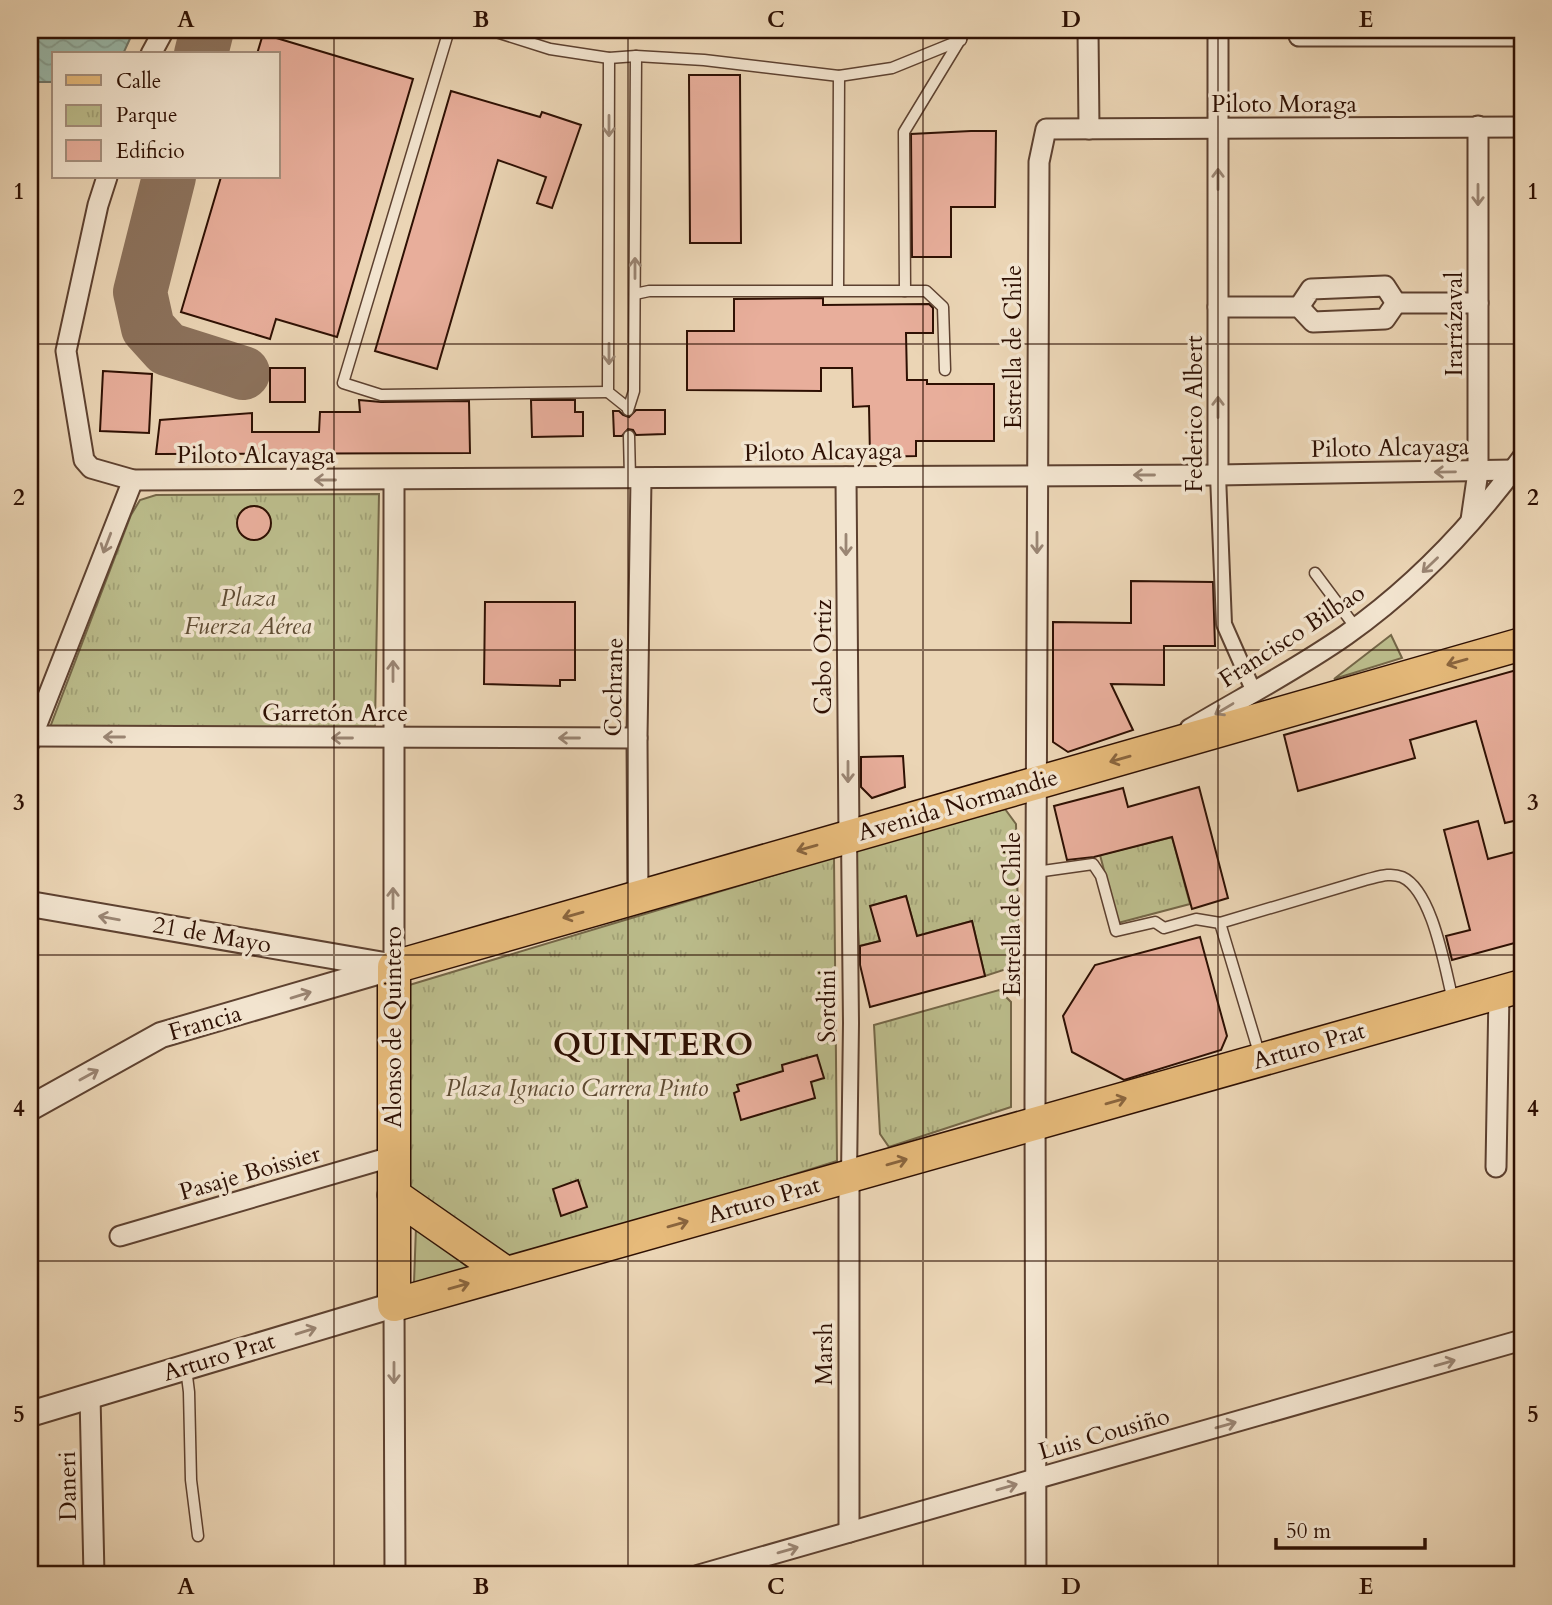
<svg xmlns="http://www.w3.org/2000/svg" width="1552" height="1605" viewBox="0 0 1552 1605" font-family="Cardo,serif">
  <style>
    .grass { fill: #bbbc8b; stroke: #746647; stroke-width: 2 }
    .park { fill: url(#park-tufts); stroke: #746647; stroke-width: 2 }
    .water { fill: url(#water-waves); stroke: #6e7568; stroke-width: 2 }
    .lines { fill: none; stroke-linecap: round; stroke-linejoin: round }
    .taxiway { stroke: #8c725c; stroke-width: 54 }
    .building { fill: #e8ae9b; stroke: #2e1003; stroke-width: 2 }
    .service-casing { stroke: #5d4130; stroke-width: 13 }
    .pedestrian-casing { stroke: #5d4130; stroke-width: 18 }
    .minor-casing { stroke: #5d4130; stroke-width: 23 }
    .tertiary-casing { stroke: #5d4130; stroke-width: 28 }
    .primary-casing { stroke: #2e1003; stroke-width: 35 }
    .service { stroke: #f2e4cf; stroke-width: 10 }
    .pedestrian { stroke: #f2e4cf; stroke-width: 14 }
    .minor { stroke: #f2e4cf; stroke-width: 19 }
    .tertiary { stroke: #f2e4cf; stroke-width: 24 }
    .primary { stroke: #e6ba7a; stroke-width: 32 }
    .oneway { stroke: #9a8573 }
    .oneway2 { stroke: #8a653e }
    .grid { fill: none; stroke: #2e1003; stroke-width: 2; stroke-opacity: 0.55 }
    .labels { text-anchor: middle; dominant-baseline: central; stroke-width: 7; stroke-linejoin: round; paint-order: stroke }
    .street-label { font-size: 24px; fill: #2e1003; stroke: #f2e4cf }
    .park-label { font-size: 24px; font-style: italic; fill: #5f4c33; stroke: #f2e4cf }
    .district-label { font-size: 32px; font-weight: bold; letter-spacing: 2px; fill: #2e1003; stroke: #f2e4cf }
    .neatline { fill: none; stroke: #2e1003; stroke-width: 2.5 }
    .grid-label { font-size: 23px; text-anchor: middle; font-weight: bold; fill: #2e1003 }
  </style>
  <defs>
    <pattern id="park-tufts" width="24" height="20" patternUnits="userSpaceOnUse" patternTransform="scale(1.75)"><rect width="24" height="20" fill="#bbbc8b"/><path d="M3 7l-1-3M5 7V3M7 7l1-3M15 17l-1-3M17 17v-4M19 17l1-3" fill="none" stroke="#a1a176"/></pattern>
    <pattern id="water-waves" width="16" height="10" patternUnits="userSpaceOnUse" patternTransform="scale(1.75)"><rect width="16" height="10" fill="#99b9ab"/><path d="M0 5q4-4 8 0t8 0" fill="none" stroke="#849e92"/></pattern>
  </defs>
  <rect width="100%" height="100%" fill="#ebd5b5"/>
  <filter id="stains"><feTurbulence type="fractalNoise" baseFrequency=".00286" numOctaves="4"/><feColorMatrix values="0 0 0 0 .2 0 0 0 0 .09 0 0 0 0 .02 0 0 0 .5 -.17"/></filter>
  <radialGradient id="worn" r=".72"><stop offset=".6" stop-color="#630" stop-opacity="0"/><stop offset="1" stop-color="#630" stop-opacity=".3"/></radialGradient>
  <!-- grass -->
  <g class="grass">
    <path d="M1391 635 1402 658 1334 679Z"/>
    <path d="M416 1227 469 1268 414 1283Z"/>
  </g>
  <!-- park -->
  <g class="park">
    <path d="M379 494 375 726 49 730 131 515 140 500 156 495Z"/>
    <path d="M1005 809 1016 824 1019 965 985 976 972 921 917 936 906 896 871 906 880 941 859 946 854 850Z"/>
    <path d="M1172 837 1190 904 1118 923 1100 855Z"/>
    <path d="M834 857 837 1161 508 1263 407 1196 406 986Z"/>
    <path d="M999 990 1011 1002V1107L889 1147 880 1134 874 1025Z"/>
  </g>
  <!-- water -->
  <path class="water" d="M30 30H134L123 54H54V82H30Z"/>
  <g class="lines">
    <!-- taxiway -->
    <g class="taxiway">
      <path d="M201 54 207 30"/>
      <path d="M169 177 140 292 148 328 167 349 243 373"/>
    </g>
  </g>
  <!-- building -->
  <g class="building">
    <path d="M263 34 413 79 337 337 276 319 270 339 181 312 221 177H278V54H257Z"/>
    <path d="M689 75H740L741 243H690Z"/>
    <path d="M451 91 540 117 542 112 581 125 552 208 537 203 546 177 498 160 437 369 375 351Z"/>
    <path d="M971 131H996L995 207H951V257H912L911 134Z"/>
    <path d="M823 298V305L929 304 933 308V333H906L907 380H927V384H994V441H916V456L870 457 869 406 853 407 852 368H821V391L687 390V331H734V299Z"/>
    <rect x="270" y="368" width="35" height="34"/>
    <path d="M103 371 152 374 149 433 100 431Z"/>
    <path d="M359 400 381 402 469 401 470 453 156 454 160 420 252 413V432H319L320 412H360Z"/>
    <path d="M531 400H575V412H583V436L532 437Z"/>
    <path d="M636 410H665V434L636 435 633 430 628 429 622 436H614L613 411H619L623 415 629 417Z"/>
    <circle cx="254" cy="523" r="17"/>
    <path d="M1131 581 1213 582 1215 646H1164V685L1111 684 1133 730 1068 752 1053 742V622L1131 623Z"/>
    <path d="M485 602H575V680H560V686L484 684Z"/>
    <path d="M1520 669 1518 756 1522 775V819L1505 823 1476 721 1410 740 1415 758 1298 791 1284 735Z"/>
    <path d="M903 756 905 787 872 798 861 787V757Z"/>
    <path d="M1199 787 1228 898 1192 909 1172 837 1094 857 1067 860 1054 806 1123 788 1128 807Z"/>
    <path d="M1478 821 1488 859 1522 850V941L1452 960 1446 936 1470 930 1444 830Z"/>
    <path d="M906 896 917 936 972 921 985 976 870 1007 860 965V946L880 941 870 906Z"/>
    <path d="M1200 937 1227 1036 1221 1050 1124 1080 1072 1052 1063 1016 1095 965Z"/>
    <path d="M817 1055 824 1078 811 1082 815 1098 741 1120 734 1093 739 1091 737 1085 783 1071 782 1065Z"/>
    <path d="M578 1180 587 1207 561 1216 553 1189Z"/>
  </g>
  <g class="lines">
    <!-- service casing -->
    <g class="service-casing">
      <g id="service">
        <path d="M449 30 343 383 381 395 608 392"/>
        <path d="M490 30 550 49 609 58 636 56 704 60 839 76 892 68 961 40"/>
        <path d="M609 58 608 392 628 408"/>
        <path d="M838 290 839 76"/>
        <path d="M905 291 904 132 966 30"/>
        <path d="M635 294 649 291H926L943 307 945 370"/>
        <path d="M628 410 634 391 636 56"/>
        <path d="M629 436 630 478"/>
        <path d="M1315 573 1356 628"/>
        <path d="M1036 872 1093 864 1101 876 1116 931 1155 922 1164 928 1196 919 1220 923"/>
        <path d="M1260 1056 1220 923 1365 880C1378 877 1390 872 1402 877 1433 891 1445 970 1453 1000"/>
        <path d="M186 1368 189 1392 191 1480 198 1536"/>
      </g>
    </g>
    <!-- pedestrian casing -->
    <g class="pedestrian-casing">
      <g id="pedestrian">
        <path d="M1218 475 1224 624 1254 692"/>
        <path d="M849 1176 851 1023 849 836"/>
      </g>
    </g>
    <!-- minor casing -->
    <g class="minor-casing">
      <g id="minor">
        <path d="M1088 30 1089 129"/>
        <path d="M1299 36H1522"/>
        <path d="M151 54 164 30"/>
        <path d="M107 177 98 205 66 351 84 460 91 468 133 480 1218 475 1513 470"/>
        <path d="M1396 303H1478"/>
        <path d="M1218 307H1299L1313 322 1385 319 1396 303"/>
        <path d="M1299 307 1311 289 1385 286 1396 303"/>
        <path d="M1218 475V30"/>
        <path d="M846 477 849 836"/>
        <path d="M394 480V967"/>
        <path d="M1471 520 1478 472V126"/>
        <path d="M1190 729C1242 698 1296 670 1346 635 1414 587 1473 525 1522 458"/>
        <path d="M32 736 637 738"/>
        <path d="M30 742 133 480"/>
        <path d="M638 896 637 738 641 479"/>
        <path d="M1496 1167 1499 992"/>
        <path d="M849 1176V1532"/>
        <path d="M120 1236 394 1156"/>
        <path d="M394 1305 395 1575"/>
        <path d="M90 1396 94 1575"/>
        <path d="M699 1575 1522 1340"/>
        <path d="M1036 1575 1035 1099 1039 162 1046 129 1522 127"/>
      </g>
    </g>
    <!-- tertiary casing -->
    <g class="tertiary-casing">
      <g id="tertiary">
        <path d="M30 904 390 966"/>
        <path d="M30 1108 161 1035 394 967"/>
        <path d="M30 1414 394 1305"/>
      </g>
    </g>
    <!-- primary casing -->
    <g class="primary-casing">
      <g id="primary">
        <path d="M1522 644 394 967V1305L1522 986"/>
        <path d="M394 1195 506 1273"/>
      </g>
    </g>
    <!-- service -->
    <use href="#service" class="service"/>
    <!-- pedestrian -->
    <use href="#pedestrian" class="pedestrian"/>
    <!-- minor -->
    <use href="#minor" class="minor"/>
    <!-- tertiary -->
    <use href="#tertiary" class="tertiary"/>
    <!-- primary -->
    <use href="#primary" class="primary"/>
  </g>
  <!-- one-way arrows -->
  <defs><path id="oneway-shaft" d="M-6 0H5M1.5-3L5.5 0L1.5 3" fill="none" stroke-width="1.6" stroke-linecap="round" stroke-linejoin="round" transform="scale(1.75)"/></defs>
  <g class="oneway">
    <use href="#oneway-shaft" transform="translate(609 126) rotate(90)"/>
    <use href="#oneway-shaft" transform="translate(1218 179) rotate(-90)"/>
    <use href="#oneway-shaft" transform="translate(1478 195) rotate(90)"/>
    <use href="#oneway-shaft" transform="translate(635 268) rotate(-90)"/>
    <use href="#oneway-shaft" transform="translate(609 354) rotate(90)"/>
    <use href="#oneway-shaft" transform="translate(1218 407) rotate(-90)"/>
    <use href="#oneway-shaft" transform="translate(1445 472) rotate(179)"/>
    <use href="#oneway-shaft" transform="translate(1144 475) rotate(180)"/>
    <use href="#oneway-shaft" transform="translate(325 480) rotate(180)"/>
    <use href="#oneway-shaft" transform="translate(107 543) rotate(111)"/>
    <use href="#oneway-shaft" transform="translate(1037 543) rotate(90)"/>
    <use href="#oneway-shaft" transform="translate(846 545) rotate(90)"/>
    <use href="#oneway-shaft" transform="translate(1430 565) rotate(136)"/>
    <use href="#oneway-shaft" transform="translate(393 671) rotate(-90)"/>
    <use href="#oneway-shaft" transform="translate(1224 709) rotate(149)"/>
    <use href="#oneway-shaft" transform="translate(114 737) rotate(-180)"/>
    <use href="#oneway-shaft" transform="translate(342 738) rotate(-180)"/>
    <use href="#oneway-shaft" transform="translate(569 738) rotate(180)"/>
    <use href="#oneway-shaft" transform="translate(848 772) rotate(90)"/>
    <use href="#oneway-shaft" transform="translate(393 898) rotate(-90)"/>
    <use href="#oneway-shaft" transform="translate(109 918) rotate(-170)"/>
    <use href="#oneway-shaft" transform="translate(301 995) rotate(-17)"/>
    <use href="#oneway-shaft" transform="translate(89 1075) rotate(-29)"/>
    <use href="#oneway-shaft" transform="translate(306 1331) rotate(-17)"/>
    <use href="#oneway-shaft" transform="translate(1445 1363) rotate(-16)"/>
    <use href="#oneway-shaft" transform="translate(394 1373) rotate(90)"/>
    <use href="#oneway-shaft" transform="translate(1226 1425) rotate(-16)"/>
    <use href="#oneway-shaft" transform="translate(1007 1487) rotate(-16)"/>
    <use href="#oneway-shaft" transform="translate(788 1550) rotate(-16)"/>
  </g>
  <g class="oneway2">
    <use href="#oneway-shaft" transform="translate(1457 662) rotate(164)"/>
    <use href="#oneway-shaft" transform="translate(1120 759) rotate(164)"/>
    <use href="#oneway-shaft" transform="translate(807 848) rotate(164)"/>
    <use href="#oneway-shaft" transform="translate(573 915) rotate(164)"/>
    <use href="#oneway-shaft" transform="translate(1116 1101) rotate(-16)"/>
    <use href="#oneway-shaft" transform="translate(897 1162) rotate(-16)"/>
    <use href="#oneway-shaft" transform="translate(678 1224) rotate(-16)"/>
    <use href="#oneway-shaft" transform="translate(459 1286) rotate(-16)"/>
  </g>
  <!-- grid -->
  <path class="grid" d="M334 30V1575M628 30V1575M923 30V1575M1218 30V1575M30 344H1522M30 650H1522M30 955H1522M30 1261H1522"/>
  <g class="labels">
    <!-- street labels -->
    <g class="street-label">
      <text x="1284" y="104">Piloto Moraga</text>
      <text transform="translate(1454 324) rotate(-90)">Irarrázaval</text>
      <text transform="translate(1013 347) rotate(-90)">Estrella de Chile</text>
      <text transform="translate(1194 414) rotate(-90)">Federico Albert</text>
      <text transform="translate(1390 448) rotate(-1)">Piloto Alcayaga</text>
      <text transform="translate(823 452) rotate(-1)">Piloto Alcayaga</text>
      <text x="256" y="455">Piloto Alcayaga</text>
      <text transform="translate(1292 636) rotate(-33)">Francisco Bilbao</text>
      <text transform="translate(823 657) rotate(-90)">Cabo Ortiz</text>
      <text transform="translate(614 687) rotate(-89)">Cochrane</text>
      <text x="335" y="713">Garretón Arce</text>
      <text transform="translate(958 805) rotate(-16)">Avenida Normandie</text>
      <text transform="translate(1012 914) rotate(-90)">Estrella de Chile</text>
      <text transform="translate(212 935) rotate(10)">21 de Mayo</text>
      <text transform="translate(827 1006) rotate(-90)">Sordini</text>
      <text transform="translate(205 1023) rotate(-16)">Francia</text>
      <text transform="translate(393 1027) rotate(-90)">Alonso de Quintero</text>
      <text transform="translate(1309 1046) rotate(-16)">Arturo Prat</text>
      <text transform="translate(250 1173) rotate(-16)">Pasaje Boissier</text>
      <text transform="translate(764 1200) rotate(-16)">Arturo Prat</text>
      <text transform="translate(824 1354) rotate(-90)">Marsh</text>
      <text transform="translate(219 1357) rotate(-17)">Arturo Prat</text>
      <text transform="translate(1104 1434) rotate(-16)">Luis Cousiño</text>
      <text transform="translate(68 1486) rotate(-91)">Daneri</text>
    </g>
    <!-- park labels -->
    <g class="park-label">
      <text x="248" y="598">Plaza<tspan x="248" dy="28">Fuerza Aérea</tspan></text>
      <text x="577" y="1088">Plaza Ignacio Carrera Pinto</text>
    </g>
    <!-- district labels -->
    <g class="district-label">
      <text x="654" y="1045">QUINTERO</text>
    </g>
  </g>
  <!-- margin -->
  <rect width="1552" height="1605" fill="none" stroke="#ebd5b5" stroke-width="77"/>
  <!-- legend -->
  <rect x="52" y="52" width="228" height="126" fill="#f2e4cf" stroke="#a48f7d" stroke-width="2"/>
  <rect x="66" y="75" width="35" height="10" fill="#e6ba7a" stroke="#a48f7d" stroke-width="2"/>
  <text x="116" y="88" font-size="21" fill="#2e1003">Calle</text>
  <rect x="66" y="105" width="35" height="21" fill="url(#park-tufts)" stroke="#a48f7d" stroke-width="2"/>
  <text x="116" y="122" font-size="21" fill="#2e1003">Parque</text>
  <rect x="66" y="140" width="35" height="21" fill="#e8ae9b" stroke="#a48f7d" stroke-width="2"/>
  <text x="116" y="158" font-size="21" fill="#2e1003">Edificio</text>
  <!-- scale -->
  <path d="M1276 1538v10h149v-10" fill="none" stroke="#2e1003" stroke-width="3.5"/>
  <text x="1286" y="1538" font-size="21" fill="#2e1003" stroke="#f2e4cf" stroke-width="5" paint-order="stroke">50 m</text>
  <rect x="38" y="38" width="1476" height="1528" class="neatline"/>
  <g class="grid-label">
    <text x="186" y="27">A</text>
    <text x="481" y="27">B</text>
    <text x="776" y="27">C</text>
    <text x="1071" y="27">D</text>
    <text x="1366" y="27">E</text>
    <text x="19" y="199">1</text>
    <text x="1533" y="199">1</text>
    <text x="19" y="505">2</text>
    <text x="1533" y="505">2</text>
    <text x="19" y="810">3</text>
    <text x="1533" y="810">3</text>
    <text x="19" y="1116">4</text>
    <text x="1533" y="1116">4</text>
    <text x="19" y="1422">5</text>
    <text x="1533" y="1422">5</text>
    <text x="186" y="1594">A</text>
    <text x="481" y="1594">B</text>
    <text x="776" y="1594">C</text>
    <text x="1071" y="1594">D</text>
    <text x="1366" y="1594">E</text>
  </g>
  <rect width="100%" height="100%" filter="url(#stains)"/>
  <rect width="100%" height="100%" fill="url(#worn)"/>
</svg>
